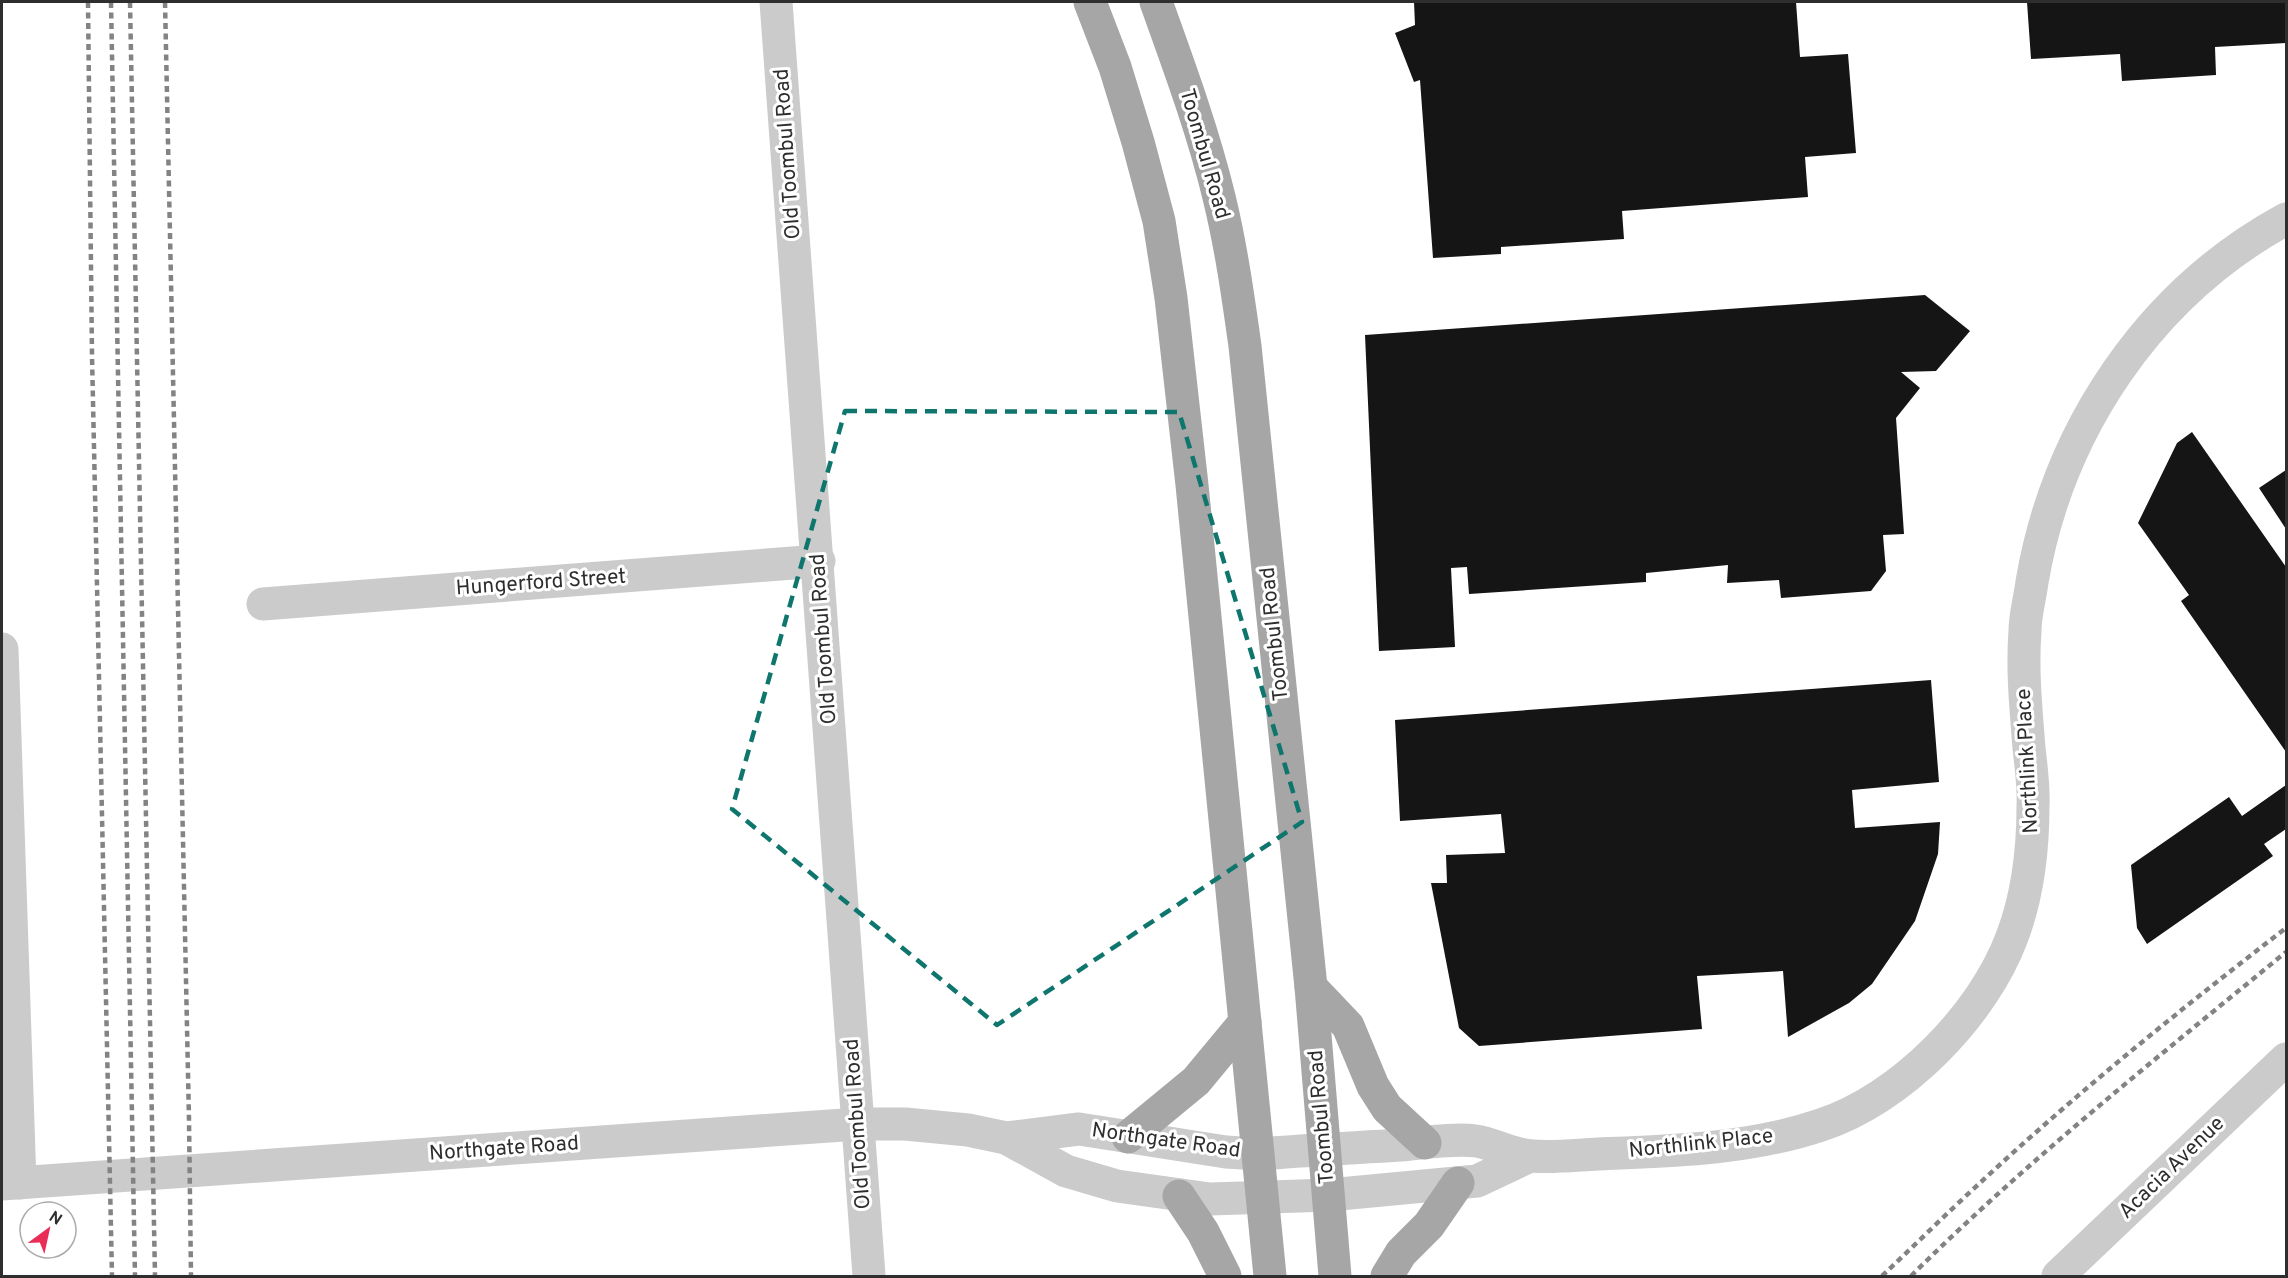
<svg xmlns="http://www.w3.org/2000/svg" width="2288" height="1278" viewBox="0 0 2288 1278" font-family="Overpass,sans-serif">
  <style>
    .building { fill: #151515 }
    .lines { fill: none; stroke-linecap: round; stroke-linejoin: round }
    .minor { stroke: #cbcbcb; stroke-width: 33 }
    .major { stroke: #a6a6a6; stroke-width: 33 }
    .rail { stroke: #838383; stroke-width: 4.5; stroke-dasharray: 6 4.5; stroke-linecap: butt }
    .marked { fill: none; stroke: #0f766e; stroke-width: 4.5; stroke-dasharray: 12 8; stroke-linejoin: round }
    .labels { text-anchor: middle; dominant-baseline: central; stroke-width: 6; stroke-linejoin: round; paint-order: stroke }
    .street-label { font-size: 21px; fill: #2e2e2e; stroke: #fff }
  </style>
  <rect width="100%" height="100%" fill="#fff"/>
  <!-- building -->
  <g class="building">
    <path d="M1414 2H1796L1800 57 1848 54 1856 153 1805 157 1808 197 1622 211 1624 239 1501 247V254L1433 258 1420 80 1414 82 1395 33 1415 25Z"/>
    <path d="M2027 2H2286V43L2215 47 2216 75 2122 81 2120 54 2031 59Z"/>
    <path d="M1925 295 1970 331 1936 371 1901 372 1920 388 1896 418 1904 534 1883 535 1886 571 1871 591 1781 598 1779 580 1727 583 1728 565 1646 573V582L1469 594 1467 567 1451 568 1455 647 1379 651 1365 335Z"/>
    <path d="M2192 432 2286 567V752L2181 601 2189 595 2138 523 2177 443Z"/>
    <path d="M2286 470V529L2259 488Z"/>
    <path d="M1931 680 1939 782 1852 790 1855 828 1940 822 1938 854 1915 921 1872 984 1849 1003 1788 1037 1783 971 1697 976 1702 1029 1479 1046 1459 1028 1431 883H1447L1446 855 1505 853 1501 814 1400 821 1395 720Z"/>
    <path d="M2286 785V829L2264 844 2273 856 2147 944 2137 928 2131 865 2229 797 2242 816Z"/>
  </g>
  <g class="lines">
    <!-- minor -->
    <g class="minor">
      <path d="M776 2 869 1276"/>
      <path d="M263 604 819 561"/>
      <path d="M2 649 20 1183"/>
      <path d="M1006 1138 1079 1129 1226 1152 1259 1154C1306 1150 1353 1148 1401 1145 1422 1143 1455 1138 1476 1141 1495 1144 1513 1155 1532 1156 1553 1158 1577 1155 1598 1154 1673 1151 1750 1149 1821 1125 1901 1099 1983 1015 2012 937 2028 895 2033 850 2033 806 2034 786 2031 767 2029 748 2026 709 2022 670 2025 631 2025 615 2030 598 2032 582 2058 429 2150 293 2286 219"/>
      <path d="M2 1184 858 1124H905L968 1130 1006 1138 1066 1171 1117 1186 1210 1199 1329 1195 1477 1181 1530 1156"/>
      <path d="M2058 1276 2286 1059"/>
    </g>
    <!-- major -->
    <g class="major">
      <path d="M1090 2 1115 67 1138 142 1159 221 1171 298 1192 485 1270 1276"/>
      <path d="M1156 2C1179 66 1203 131 1219 197 1231 246 1238 296 1245 346L1311 987 1335 1276"/>
      <path d="M1311 987 1348 1026 1373 1086 1387 1108 1425 1143"/>
      <path d="M1128 1137 1196 1081 1245 1022"/>
      <path d="M1179 1196 1203 1232 1225 1276"/>
      <path d="M1387 1276 1401 1253 1429 1225 1458 1183"/>
    </g>
    <!-- rail -->
    <g class="rail">
      <path d="M88 2 92 355 112 1276"/>
      <path d="M111 2 135 1276"/>
      <path d="M130 2 155 1276"/>
      <path d="M165 2 189 1120 191 1276"/>
      <path d="M1882 1276C1915 1245 1948 1212 1981 1182 2078 1092 2182 1008 2286 928"/>
      <path d="M1911 1276C2028 1160 2158 1057 2286 952"/>
    </g>
  </g>
  <!-- marked area -->
  <path class="marked" d="M845 411 1179 412 1302 822 997 1025 732 809Z"/>
  <g class="labels">
    <!-- street labels -->
    <g class="street-label">
      <text transform="translate(788 154) rotate(-94)">Old Toombul Road</text>
      <text transform="translate(1204 154) rotate(74)">Toombul Road</text>
      <text transform="translate(541 583) rotate(-4)">Hungerford Street</text>
      <text transform="translate(1275 634) rotate(-96)">Toombul Road</text>
      <text transform="translate(824 639) rotate(-94)">Old Toombul Road</text>
      <text transform="translate(2028 761) rotate(-93)">Northlink Place</text>
      <text transform="translate(1322 1117) rotate(-95)">Toombul Road</text>
      <text transform="translate(858 1124) rotate(-94)">Old Toombul Road</text>
      <text transform="translate(1166 1141) rotate(8)">Northgate Road</text>
      <text transform="translate(1701 1144) rotate(-6)">Northlink Place</text>
      <text transform="translate(504 1149) rotate(-4)">Northgate Road</text>
      <text transform="translate(2172 1168) rotate(-44)">Acacia Avenue</text>
    </g>
  </g>
  <!-- border -->
  <rect width="2288" height="1278" fill="none" stroke="#2e2e2e" stroke-width="6"/>
  <!-- north arrow -->
  <g transform="translate(48 1230) rotate(33)"><circle r="28" fill="#ffffff" stroke="#ababab" stroke-width="1.5"/>
  <path d="M0-4.5L10 22L0 15L-10 22Z" fill="#e92d57"/>
  <text y="-9" font-size="16" font-weight="bold" text-anchor="middle" fill="#2e2e2e">N</text>
  </g>
</svg>
